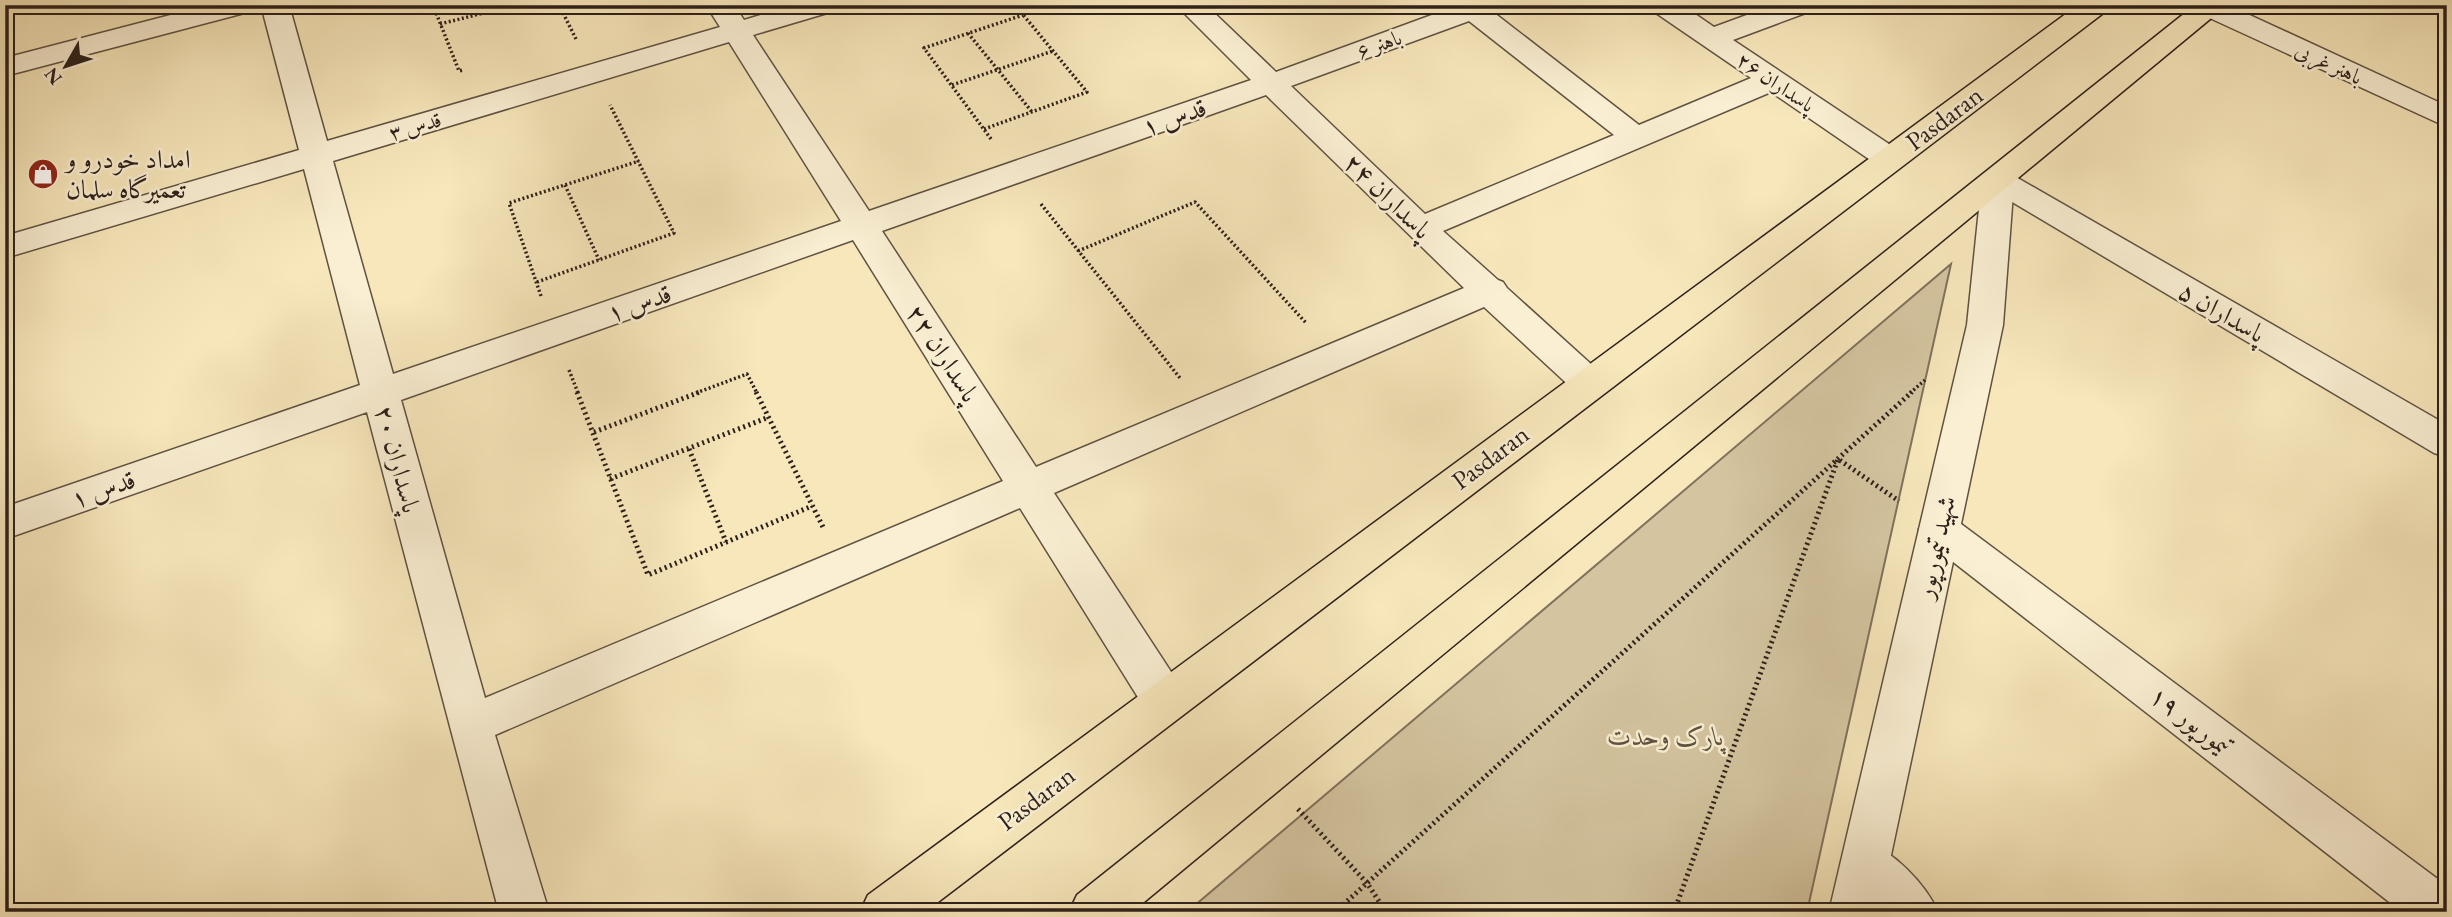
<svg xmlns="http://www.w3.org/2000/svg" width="2452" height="917" viewBox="0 0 2452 917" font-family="'EB Garamond',Amiri,serif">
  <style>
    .green { fill: #d4c5a0; stroke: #80725d; stroke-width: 2 }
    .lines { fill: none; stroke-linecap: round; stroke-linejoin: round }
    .minor-casing { stroke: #5f5242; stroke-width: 3 }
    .tertiary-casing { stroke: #5f5242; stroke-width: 3 }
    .primary-casing { stroke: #2c201a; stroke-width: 3 }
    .path-far1 { stroke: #2c201a; stroke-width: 3.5; stroke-dasharray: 2 2.5; stroke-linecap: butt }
    .path { stroke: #2c201a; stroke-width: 5; stroke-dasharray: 2 3.5; stroke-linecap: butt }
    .minor { fill: #faefd3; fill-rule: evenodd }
    .tertiary { fill: #faefd3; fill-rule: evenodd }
    .primary { fill: #f7e7bb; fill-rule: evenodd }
    .labels { text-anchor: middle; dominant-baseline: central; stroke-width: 5; stroke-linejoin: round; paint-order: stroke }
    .far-street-label { font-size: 21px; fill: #2c201a; stroke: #faefd3 }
    .street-label { font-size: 26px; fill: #2c201a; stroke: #faefd3 }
    .poi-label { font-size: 26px; fill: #2c201a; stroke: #faefd3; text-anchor: start }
    .park-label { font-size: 26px; font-style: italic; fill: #5e5242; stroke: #faefd3 }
  </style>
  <rect width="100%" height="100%" fill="#f7e7bb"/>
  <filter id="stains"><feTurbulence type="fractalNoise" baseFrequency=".00286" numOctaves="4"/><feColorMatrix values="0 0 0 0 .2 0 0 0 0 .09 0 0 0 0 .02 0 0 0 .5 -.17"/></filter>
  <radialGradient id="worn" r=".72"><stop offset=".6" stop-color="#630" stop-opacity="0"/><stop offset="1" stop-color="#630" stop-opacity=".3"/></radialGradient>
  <!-- green -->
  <path class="green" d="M1951 264 1807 912H1187Z"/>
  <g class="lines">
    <!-- minor casing -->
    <g class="minor-casing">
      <g id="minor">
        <path d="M209 5H256L252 11 5 76V58Z"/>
        <path d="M261 5H289L327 141 720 27 706 5H734L744 20 793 5H838L834 11 753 35 869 211 1251 80 1176 5H1206L1276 72 1459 5H1500L1493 12 1639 125 1751 78 1653 11 1649 5H1682L1714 27 1774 5H1815L1811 11 1733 40 1901 152 1906 159 1901 166 1890 169 1879 166 1771 92 1443 231 1498 280 1503 282 1507 288 1602 374 1607 383 1602 392 1589 396 1576 392 1484 307 1054 493 1181 687 1187 701 1181 715 1165 720 1149 715 1020 508 495 735 549 912H499L367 412 5 539V507L360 385 304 169 5 258V236L299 150ZM1469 21 1614 135 1425 214 1291 86ZM729 42 841 221 393 374 333 161ZM1266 95 1464 288 1036 467 882 231ZM853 240 1003 481 485 698 401 400Z"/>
        <path d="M1998 170 2009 173 2447 425V457L2434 453 1987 187 1982 180 1987 173Z"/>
        <path d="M1939 513 1953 518 2447 886V912H2402L1925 540 1919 529 1925 518Z"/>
        <path d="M1865 841C1894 852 1925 883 1938 912H1879L1848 880 1841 864 1848 848Z"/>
      </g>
    </g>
    <!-- tertiary casing -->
    <g class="tertiary-casing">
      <g id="tertiary">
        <path d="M2199 5H2228L2447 106V127L2201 14 2197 8Z"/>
        <path d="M1998 170 2009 173 2014 180 2003 325 1879 912H1829L1967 325 1982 180 1987 173Z"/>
      </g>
    </g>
    <!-- primary casing -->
    <g class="primary-casing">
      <g id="primary">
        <path d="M2078 5H2110L2106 11 925 912H860L868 895Z"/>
        <path d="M2195 5H2227L1132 912H1069L1077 895Z"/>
      </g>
    </g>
    <!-- path-far1 -->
    <g class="path-far1">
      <path d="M433 5 459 71 463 70"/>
      <path d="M559 5 577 41"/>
      <path d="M440 24 515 5"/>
      <path d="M968 33 1032 112"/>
      <path d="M952 85 1053 51"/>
      <path d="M984 129 1087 92 1015 5"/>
      <path d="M991 139 924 48 1023 15"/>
      <path d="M565 185 599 260"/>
      <path d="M1041 204 1180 378"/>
      <path d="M1078 251 1195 202 1307 324"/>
      <path d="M537 282 674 233 610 105"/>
      <path d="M541 296 509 203 639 161"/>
      <path d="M569 370 578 393"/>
      <path d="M696 393 747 374 757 393"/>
      <path d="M1910 393 1925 380"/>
    </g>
    <!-- path -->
    <g class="path">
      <path d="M577 392 648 575 812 506"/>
      <path d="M756 392 823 527"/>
      <path d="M594 432 700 392"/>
      <path d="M689 449 726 542"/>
      <path d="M610 479 769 417"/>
      <path d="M1298 809 1367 883 1386 912"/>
      <path d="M1335 912 1912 392"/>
      <path d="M1674 912 1838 459 1899 501"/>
    </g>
    <!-- minor -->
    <use href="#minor" class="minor"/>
    <!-- tertiary -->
    <use href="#tertiary" class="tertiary"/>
    <!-- primary -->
    <use href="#primary" class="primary"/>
  </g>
  <!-- icons -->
  <defs>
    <g id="shop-disc" transform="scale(1.575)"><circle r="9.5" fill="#8f2418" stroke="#faefd3"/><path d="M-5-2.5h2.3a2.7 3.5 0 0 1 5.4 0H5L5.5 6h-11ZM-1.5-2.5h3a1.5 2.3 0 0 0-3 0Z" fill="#fff"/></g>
  </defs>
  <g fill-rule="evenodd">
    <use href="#shop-disc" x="43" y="174"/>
  </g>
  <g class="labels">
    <!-- far-street labels -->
    <g class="far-street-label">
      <text transform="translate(1379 44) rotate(-20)">باهنر ۶</text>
      <text transform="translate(2329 63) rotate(25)">باهنر غربی</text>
      <text transform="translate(1776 82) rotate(34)">پاسداران ۲۶</text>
      <text transform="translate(415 126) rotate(-16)">قدس ۳</text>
    </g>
    <!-- street labels -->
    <g class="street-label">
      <text transform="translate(1174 117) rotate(-19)">قدس ۱</text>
      <text transform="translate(1944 118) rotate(-37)">Pasdaran</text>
      <text transform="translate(1388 196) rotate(44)">پاسداران ۲۴</text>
      <text transform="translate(639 303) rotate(-19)">قدس ۱</text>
      <text transform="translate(2222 312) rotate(30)">پاسداران ۵</text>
      <text transform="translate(943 353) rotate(57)">پاسداران ۲۲</text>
      <text transform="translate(1490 457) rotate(-37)">Pasdaran</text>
      <text transform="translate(398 459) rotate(75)">پاسداران ۲۰</text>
      <text transform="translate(103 489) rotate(-19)">قدس ۱</text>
      <text transform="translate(1935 547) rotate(-77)">شهید تیمورپور</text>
      <text transform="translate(2191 720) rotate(37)">تیمورپور ۱۹</text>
      <text transform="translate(1036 798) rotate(-37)">Pasdaran</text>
    </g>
    <!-- poi labels -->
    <g class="poi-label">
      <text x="66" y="159">امداد خودرو و<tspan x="66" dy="30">تعمیرگاه سلمان</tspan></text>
    </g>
    <!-- park labels -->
    <g class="park-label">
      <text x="1666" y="736">پارک وحدت</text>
    </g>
  </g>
  <!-- margin -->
  <rect width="2452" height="917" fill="none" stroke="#f7e7bb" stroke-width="28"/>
  <rect x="7" y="7" width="2438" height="903" fill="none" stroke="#2c201a" stroke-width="3.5"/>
  <rect x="14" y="14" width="2424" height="889" fill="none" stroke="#2c201a" stroke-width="2"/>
  <!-- north arrow -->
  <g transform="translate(66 66) rotate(231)" stroke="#faefd3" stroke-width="5" paint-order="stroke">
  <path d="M0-5L12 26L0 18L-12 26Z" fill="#2c201a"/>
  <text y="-10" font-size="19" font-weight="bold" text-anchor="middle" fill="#2c201a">N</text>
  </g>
  <rect width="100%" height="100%" filter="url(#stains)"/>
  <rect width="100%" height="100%" fill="url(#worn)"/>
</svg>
